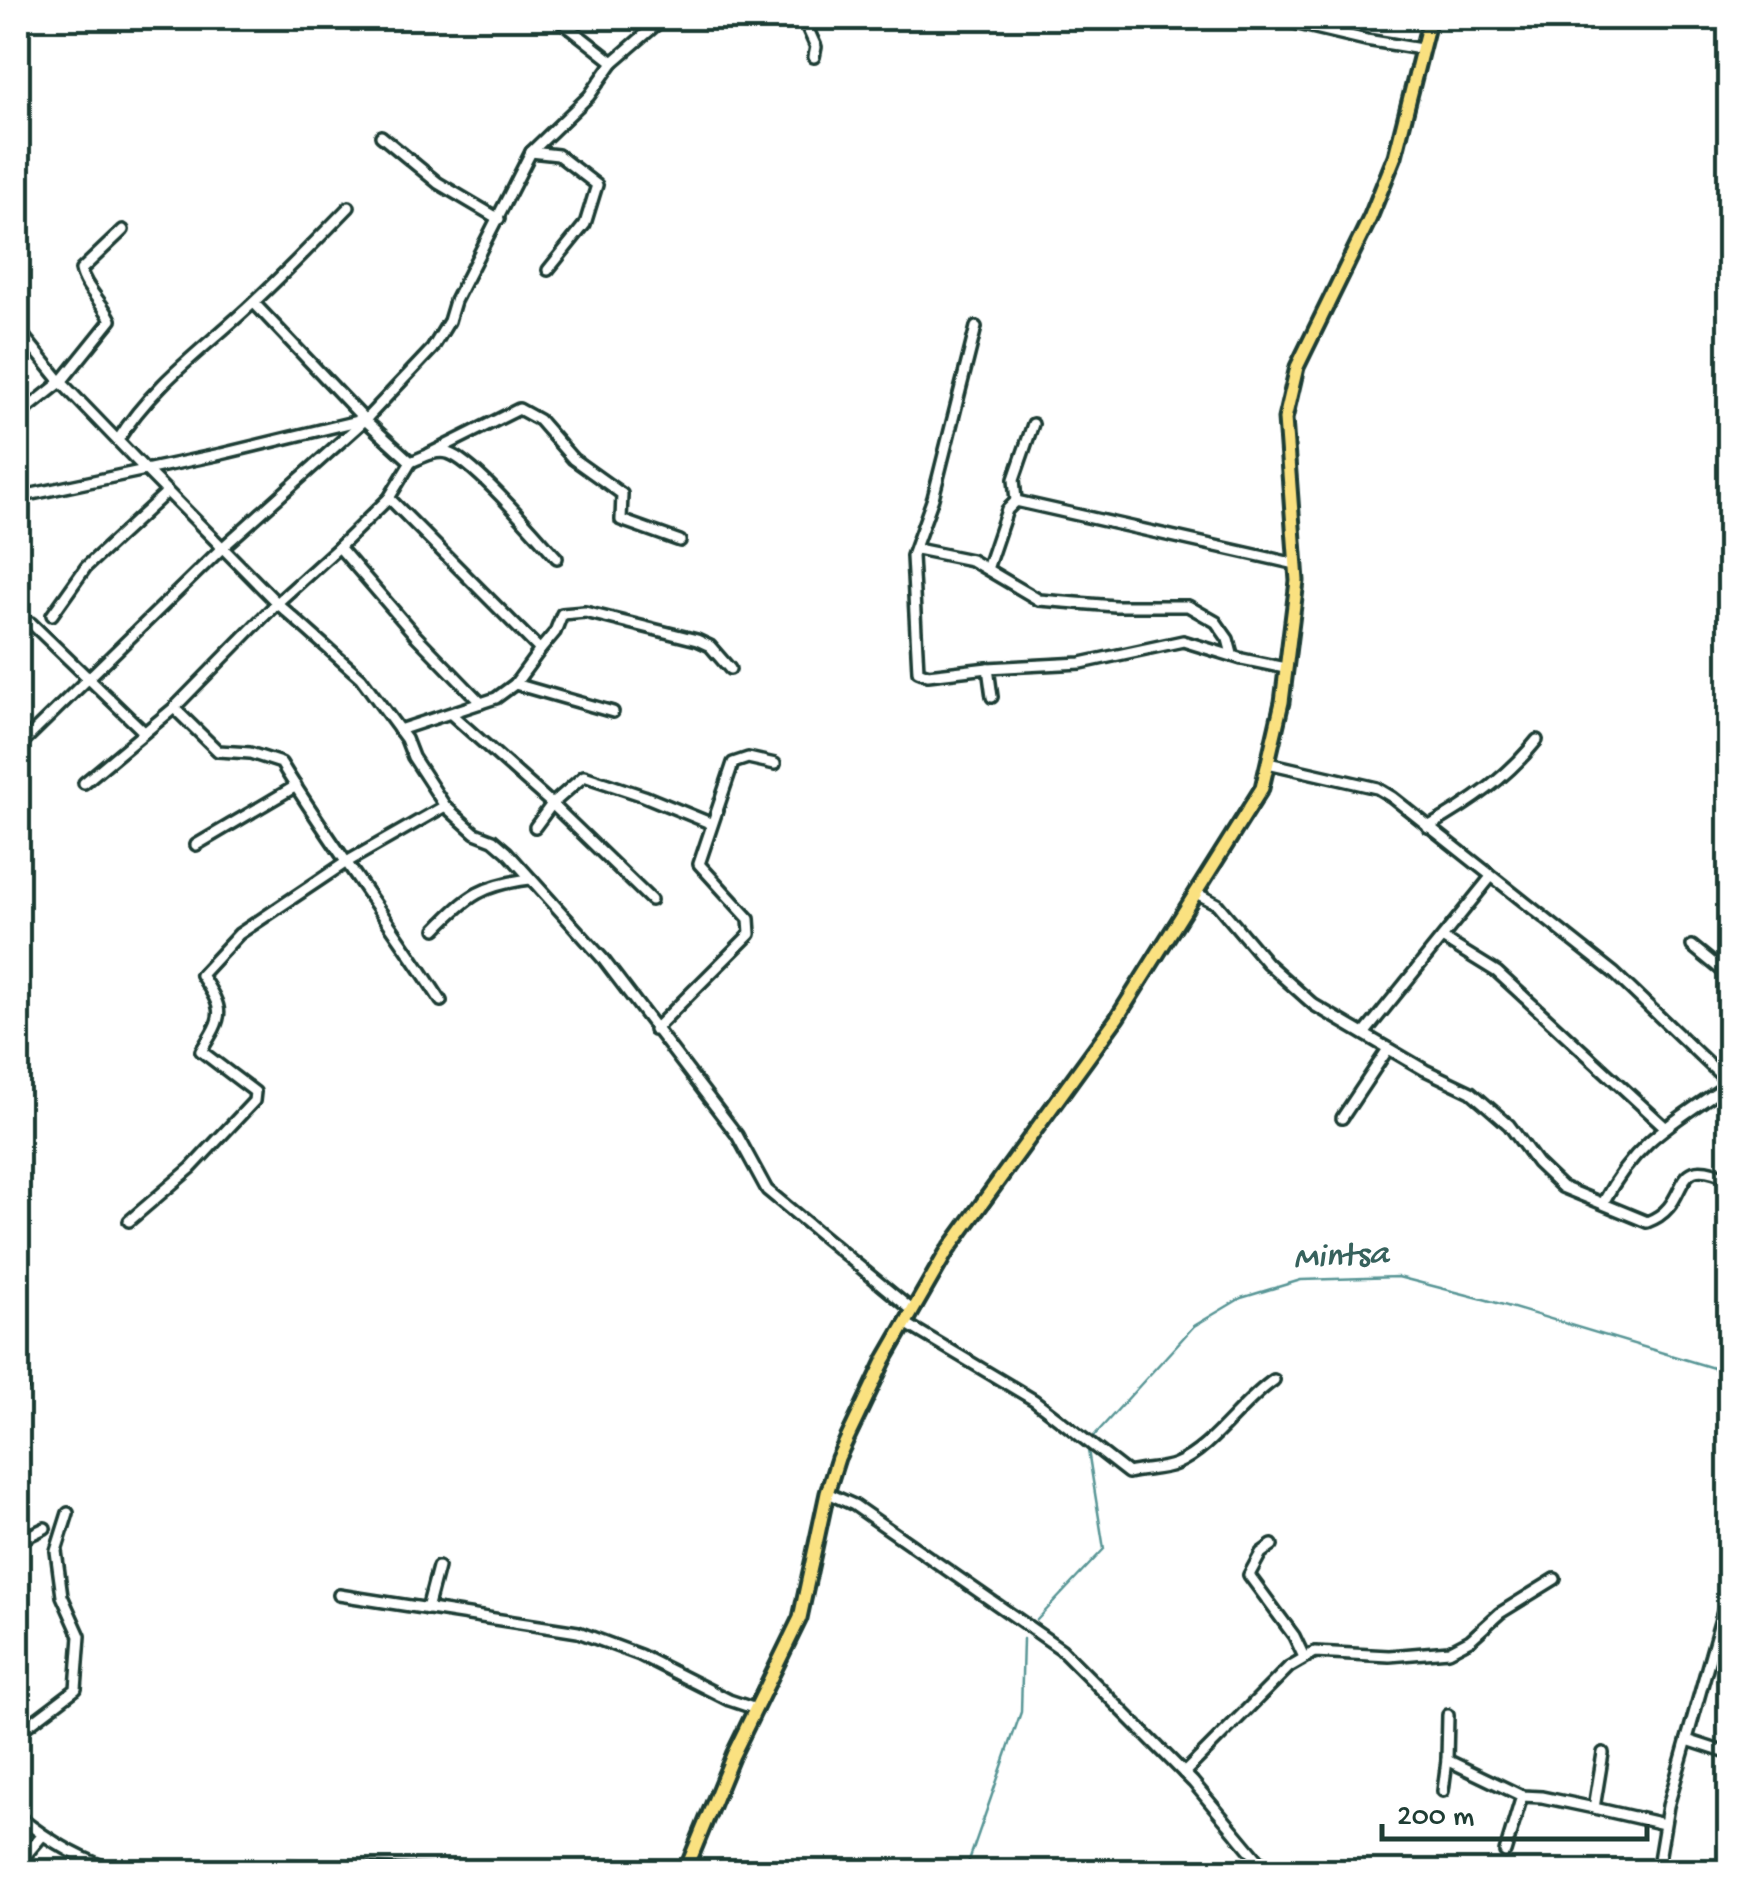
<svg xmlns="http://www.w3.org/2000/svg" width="1747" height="1889" viewBox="0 0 1747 1889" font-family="'Gochi Hand',sans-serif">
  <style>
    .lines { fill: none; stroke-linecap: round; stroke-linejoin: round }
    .stream { stroke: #599696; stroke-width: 2.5 }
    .minor-casing { stroke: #1f3d34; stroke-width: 16 }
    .major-casing { stroke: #1f3d34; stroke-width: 19 }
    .minor { stroke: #fff; stroke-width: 9 }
    .major { stroke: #fae180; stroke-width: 11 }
    .labels { text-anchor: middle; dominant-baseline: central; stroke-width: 8; stroke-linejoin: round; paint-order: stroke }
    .water-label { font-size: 35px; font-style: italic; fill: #37625d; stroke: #fff }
  </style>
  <rect width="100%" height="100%" fill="#fff"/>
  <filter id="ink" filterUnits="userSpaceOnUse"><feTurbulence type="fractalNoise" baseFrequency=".01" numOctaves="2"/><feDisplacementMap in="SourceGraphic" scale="20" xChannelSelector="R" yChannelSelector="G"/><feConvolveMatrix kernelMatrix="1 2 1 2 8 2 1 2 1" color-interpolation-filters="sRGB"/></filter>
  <g filter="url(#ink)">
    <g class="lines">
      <!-- stream -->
      <g class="stream">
        <path d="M1092 1438 1194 1326 1241 1298 1301 1280 1398 1277 1487 1300 1730 1373"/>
        <path d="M1037 1620 1104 1549 1087 1444"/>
        <path d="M965 1872 1021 1712 1023 1639"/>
      </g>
      <!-- minor casing -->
      <g class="minor-casing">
        <g id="minor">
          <path d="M204 18H217"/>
          <path d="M557 18 613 62 664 18"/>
          <path d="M803 18 816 47 814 57"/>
          <path d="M1273 18 1366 40 1421 49"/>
          <path d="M381 136 438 183 499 219"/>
          <path d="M531 152 558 155 597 185 585 224 548 270"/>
          <path d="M976 327 933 498 912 556 918 671 928 675 988 668"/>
          <path d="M18 329 61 382 146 470 277 603 361 678 406 739 413 757 445 806 475 833 493 840 507 852 603 959 737 1135 767 1190 912 1310"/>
          <path d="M18 416 61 382 111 320C103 303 85 288 81 270L123 230"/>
          <path d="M118 440C153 383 208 346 255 301 287 271 318 239 349 207"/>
          <path d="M429 454 519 409 539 420 573 459 622 494 621 520 680 541"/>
          <path d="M411 462C423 457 435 450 448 453 474 461 536 535 557 558"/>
          <path d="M18 497 221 454 362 420"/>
          <path d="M389 498 540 650 515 684 496 698 399 730"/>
          <path d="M1016 501 1014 479 1033 424"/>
          <path d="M339 547 415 635 481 703"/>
          <path d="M917 549 971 560 1039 600 1115 606H1188L1216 622 1228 639 1232 654"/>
          <path d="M987 569 1007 510 1016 501 1296 564"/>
          <path d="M52 615 86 567 167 492"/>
          <path d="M31 623 144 732"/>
          <path d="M540 650 555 632 562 614 585 612 697 640 710 646 730 669"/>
          <path d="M515 684 613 712"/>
          <path d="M992 697 988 668 1081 663 1183 641 1242 659 1285 668"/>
          <path d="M174 708 218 751 250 753 281 763C331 845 389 920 441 1001"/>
          <path d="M451 714 552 804 651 900"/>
          <path d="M18 747 223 547 365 420 432 349 449 321 455 301 531 152 589 96 613 62"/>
          <path d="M1268 763 1377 788 1392 797 1614 973 1729 1083"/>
          <path d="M84 783 174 708 277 603 339 547 389 498 411 462 365 420 254 303"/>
          <path d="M535 827 552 804 584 776 644 796 710 823"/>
          <path d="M1428 827C1470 803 1507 778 1537 740"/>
          <path d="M196 845 296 786"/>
          <path d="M1198 894 1217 904 1267 963 1314 1005 1425 1070 1471 1092 1509 1125 1537 1163 1562 1187 1647 1222C1695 1205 1666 1149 1730 1179"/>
          <path d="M436 929C469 895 482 885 530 879"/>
          <path d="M1442 938 1497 972 1664 1126"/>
          <path d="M1692 946 1730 977"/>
          <path d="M654 1030 750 934 749 919 699 864 733 763 748 758 775 764"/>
          <path d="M1364 1034 1490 878"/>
          <path d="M1342 1118 1388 1049"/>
          <path d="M1603 1203C1636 1140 1674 1122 1730 1083"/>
          <path d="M129 1221 191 1168 254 1101 255 1092 201 1051C224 1014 225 1012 201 975L239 934 345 863 445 806"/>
          <path d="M905 1323 1034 1400 1128 1473C1143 1469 1162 1470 1176 1464 1213 1448 1240 1403 1274 1380"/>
          <path d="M18 1386 23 1385"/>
          <path d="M827 1493 854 1505 1061 1649 1193 1782 1268 1872"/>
          <path d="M18 1541 45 1528"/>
          <path d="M1272 1545 1261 1553 1249 1575 1294 1636 1304 1657"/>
          <path d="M339 1595 578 1632 640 1655 729 1700 756 1709"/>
          <path d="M427 1609 438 1567"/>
          <path d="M18 1733 76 1689 80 1636 62 1596 56 1551 68 1513"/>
          <path d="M1687 1740 1730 1754"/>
          <path d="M1447 1760 1522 1796 1542 1797 1594 1808 1603 1753"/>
          <path d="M1184 1773 1289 1667 1315 1652 1389 1656 1449 1651 1470 1640 1500 1613 1555 1579"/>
          <path d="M1443 1791 1447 1760 1448 1715"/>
          <path d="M1594 1808 1664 1824"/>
          <path d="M18 1816C49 1841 82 1861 121 1872"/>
          <path d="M1505 1852 1522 1796"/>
          <path d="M18 1864 42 1836"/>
          <path d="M246 1872 275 1865 437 1872"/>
          <path d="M439 1872H470"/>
          <path d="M1657 1872 1668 1806 1730 1587"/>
        </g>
      </g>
      <!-- major casing -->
      <g class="major-casing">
        <path id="major" d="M685 1872 733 1755 800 1618 827 1493 838 1458 885 1359 946 1253 1117 1018 1262 788 1282 702 1297 581 1285 419 1297 367 1370 218 1395 156 1430 18"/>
      </g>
      <!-- minor -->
      <use href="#minor" class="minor"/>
      <!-- major -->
      <use href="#major" class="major"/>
    </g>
  </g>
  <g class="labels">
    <!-- water labels -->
    <g class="water-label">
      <text transform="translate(1341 1258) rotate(-3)">Mintsa</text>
    </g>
  </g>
  <!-- margin -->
  <rect width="1747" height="1889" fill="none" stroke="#fff" stroke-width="60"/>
  <rect x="30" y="30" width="1687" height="1829" fill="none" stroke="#1f3d34" stroke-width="4" filter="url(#ink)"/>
  <!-- scale -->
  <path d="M1382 1824v15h265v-15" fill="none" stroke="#1f3d34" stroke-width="5"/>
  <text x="1397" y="1824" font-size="30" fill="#1f3d34" stroke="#ffffff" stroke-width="8" paint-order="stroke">200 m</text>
</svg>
